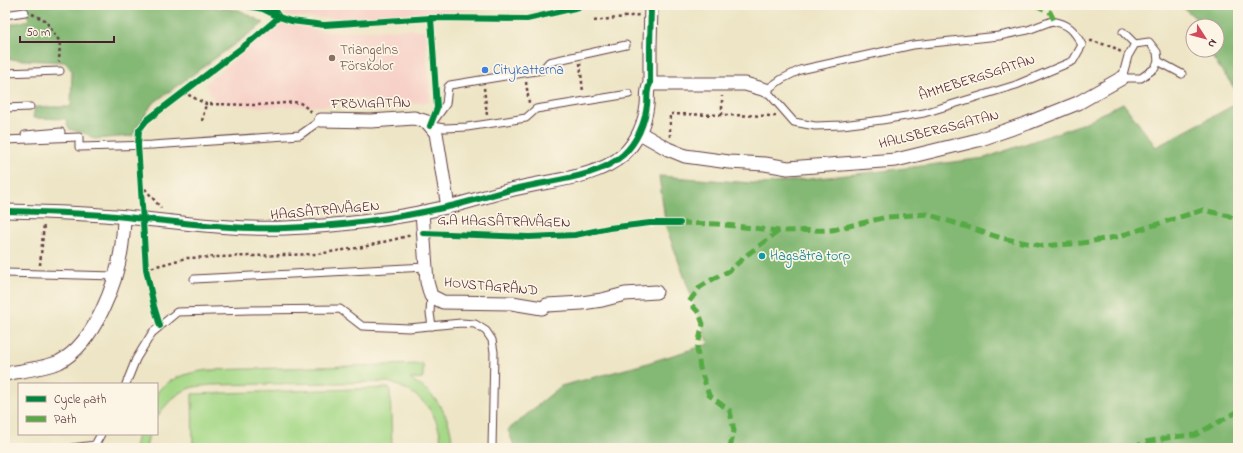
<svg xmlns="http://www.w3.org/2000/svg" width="1243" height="453" viewBox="0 0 1243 453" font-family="'Indie Flower',sans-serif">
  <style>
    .built { fill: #f7d1c7 }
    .green { fill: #a5d887; stroke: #787c59 }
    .forest { fill: #84b874; stroke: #676c50 }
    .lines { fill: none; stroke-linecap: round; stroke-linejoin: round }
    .service-casing { stroke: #623d42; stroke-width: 9 }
    .minor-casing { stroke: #623d42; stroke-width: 15 }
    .path { stroke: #623d42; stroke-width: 2.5; stroke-dasharray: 3 3; stroke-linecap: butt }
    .service { stroke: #fff; stroke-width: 7 }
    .minor { stroke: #fff; stroke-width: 13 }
    .quiet { stroke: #57aa44; stroke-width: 5; stroke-dasharray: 10 5; stroke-linecap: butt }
    .cycleway-casing { stroke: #fcf5e5; stroke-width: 8 }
    .cycleway { stroke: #00873e; stroke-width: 6 }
    .education-dot { fill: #8d6e63; stroke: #fcf5e5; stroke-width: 1.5 }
    .shop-dot { fill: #3f7fe0; stroke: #fcf5e5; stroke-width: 1.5 }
    .culture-dot { fill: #0f9aa8; stroke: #fcf5e5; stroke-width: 1.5 }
    .labels { text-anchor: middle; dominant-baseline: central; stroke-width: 3.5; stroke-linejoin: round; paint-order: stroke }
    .education-label { font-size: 14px; fill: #785e54; stroke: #fcf5e5; text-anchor: start }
    .shop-label { font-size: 14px; fill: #366cbe; stroke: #fcf5e5; text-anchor: start }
    .street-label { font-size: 14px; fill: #4a1f2b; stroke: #fcf5e5 }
    .culture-label { font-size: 14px; fill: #0d838f; stroke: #fcf5e5; text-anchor: start }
  </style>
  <rect width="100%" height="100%" fill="#fcf5e5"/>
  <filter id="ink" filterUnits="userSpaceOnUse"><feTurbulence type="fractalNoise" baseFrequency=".025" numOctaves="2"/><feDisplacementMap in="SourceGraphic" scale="8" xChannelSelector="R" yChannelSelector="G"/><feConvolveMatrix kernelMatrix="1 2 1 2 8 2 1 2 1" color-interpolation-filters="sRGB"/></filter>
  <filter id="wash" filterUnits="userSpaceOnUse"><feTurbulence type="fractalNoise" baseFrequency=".012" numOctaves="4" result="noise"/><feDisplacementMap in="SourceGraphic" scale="16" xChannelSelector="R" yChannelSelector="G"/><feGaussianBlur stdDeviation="0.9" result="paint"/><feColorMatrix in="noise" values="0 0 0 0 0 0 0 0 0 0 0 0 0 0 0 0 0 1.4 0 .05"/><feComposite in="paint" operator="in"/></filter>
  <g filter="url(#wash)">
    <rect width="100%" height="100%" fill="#ede5c5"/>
    <!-- built -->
    <g class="built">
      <path d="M278 5H492V8L341 19 287 16Z"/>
      <path d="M280 23 291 24 324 32 407 29 425 30 430 102 387 107H376L367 100 338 96 327 106 254 107 215 102 205 84Z"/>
    </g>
    <!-- green -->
    <g class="green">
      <path d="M423 364V378L410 379C436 393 453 418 452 448H441C442 414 419 391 388 382L211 385C205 386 196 386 190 388 176 393 165 405 157 417V393C166 378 194 371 210 370Z"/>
      <path d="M390 388 392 448H193L192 394Z"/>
      <path d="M138 434H149L146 448H135Z"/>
    </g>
    <!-- forest -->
    <g class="forest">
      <path d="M25 5 198 6 239 10 264 23 152 104 132 136 94 139 87 134 69 129 66 119 33 118 35 107H71L72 71 65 62 5 59V26L29 20Z"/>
      <path d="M1180 5H1235L1238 7V93L1212 57 1198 50H1217V26H1204V25Z"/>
      <path d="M1123 103 1156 147 1238 103V448H515L508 430 561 386 641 365 709 344 666 227 659 176 764 184 874 172 985 158 1082 124Z"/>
    </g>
  </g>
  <g filter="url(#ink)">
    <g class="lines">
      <!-- service casing -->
      <g class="service-casing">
        <g id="service">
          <path d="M5 15 25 12"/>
          <path d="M1052 21C1069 24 1074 30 1082 45L1073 61 1016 85 924 113 882 120 842 125 815 126 794 122 766 90 782 79 800 70 913 45 999 36 1028 30Z"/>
          <path d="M1123 32 1135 44"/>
          <path d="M1149 42 1157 52 1158 61 1155 68 1141 78H1122L1128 56 1135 44Z"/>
          <path d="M1158 61 1182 74"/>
          <path d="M5 73 60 71"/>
          <path d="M5 108 30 107"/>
          <path d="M430 126 446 104 448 87 450 85 542 70 549 62 626 45"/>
          <path d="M431 126 445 128 467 127 526 118 536 109 629 94"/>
          <path d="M25 135 61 132"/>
          <path d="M5 140 79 137V147L152 145 300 135 321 120"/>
          <path d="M5 273 115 276"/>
          <path d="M194 279 426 267"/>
          <path d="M431 296 430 313 432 326"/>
          <path d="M126 384 136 359 152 333 177 312 249 310 340 309 362 326 409 328 461 323 475 324 486 331 492 340 494 352 492 448"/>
          <path d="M72 448 95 445 101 434"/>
        </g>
      </g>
      <!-- minor casing -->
      <g class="minor-casing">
        <g id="minor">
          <path d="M650 84H745L766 90"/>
          <path d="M321 120 371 121 414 118 427 122 436 133 448 207"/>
          <path d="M640 133 668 149 685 156 729 162 765 164 788 168 896 160 978 140 1028 123 1078 103 1122 78"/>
          <path d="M5 211C45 212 86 213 126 217 178 222 232 230 285 228 339 226 394 219 447 207 471 202 495 193 519 188 552 180 597 178 623 155 637 142 645 123 647 105 648 98 646 90 650 84V46L651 5"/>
          <path d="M422 212 427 282 431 296 443 302 512 303 542 308 547 305 582 303 602 300 625 294 656 292"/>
          <path d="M5 374C19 371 46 368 59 362 95 343 117 283 122 244 123 235 124 226 124 217"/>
        </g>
      </g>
      <!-- path -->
      <g class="path">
        <path d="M32 14 45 20 60 42 59 62"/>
        <path d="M594 21 639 15"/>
        <path d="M1090 41H1092L1113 47 1121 52"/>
        <path d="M580 63 583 92"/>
        <path d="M526 82 529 103"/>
        <path d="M484 88 487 115"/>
        <path d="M183 92 206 104 258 105 299 102 312 112"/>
        <path d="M722 115V96"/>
        <path d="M202 121 206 104"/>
        <path d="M670 137V114L776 116"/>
        <path d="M140 185 146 190 161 208"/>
        <path d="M40 265 44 224"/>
        <path d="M146 269 186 258 317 254 363 247 412 235"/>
      </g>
      <!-- service -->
      <use href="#service" class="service"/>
      <!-- minor -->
      <use href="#minor" class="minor"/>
      <!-- quiet -->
      <g class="quiet">
        <path d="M1035 5 1050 12 1055 22"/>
        <path d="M680 223 717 224 779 231 832 230 887 217 927 214 1001 238 1042 246 1082 243 1116 237 1203 210 1229 216 1238 221"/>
        <path d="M730 448 734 431 730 411 709 395 700 368 697 349 703 324 699 313 689 302 700 287 713 279 729 271 748 254 779 231"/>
        <path d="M1132 448 1146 442 1172 437 1195 435 1237 412 1238 410"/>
      </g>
      <!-- cycleway casing -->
      <g class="cycleway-casing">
        <g id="cycleway">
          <path d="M242 5 263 9 279 17 291 21 324 25 431 18 527 19 588 5"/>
          <path d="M430 126 437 108 431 18"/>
          <path d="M5 211C45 212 86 213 126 217 178 222 232 230 285 228 339 226 394 219 447 207 471 202 495 193 519 188 552 180 597 178 623 155 637 142 645 123 647 105 648 98 646 90 650 84V46L651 5"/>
          <path d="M423 233 529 237 575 235 609 228 650 223H680"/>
          <path d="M160 326 154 306 146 269 140 174 138 145 139 130 147 120 252 40 279 17 271 5"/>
        </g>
      </g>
      <!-- cycleway -->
      <use href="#cycleway" class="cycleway"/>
    </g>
  </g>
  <!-- markers -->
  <circle class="education-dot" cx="332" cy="58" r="4"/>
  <circle class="shop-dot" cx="485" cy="70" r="4"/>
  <circle class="culture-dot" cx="762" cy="256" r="4"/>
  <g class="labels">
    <!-- education labels -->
    <g class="education-label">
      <text x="340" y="50">Triangelns<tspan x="340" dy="16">Förskolor</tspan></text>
    </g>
    <!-- shop labels -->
    <g class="shop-label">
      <text x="493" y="70">Citykatterna</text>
    </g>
    <!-- street labels -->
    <g class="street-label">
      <text transform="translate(977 78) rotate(-18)">ÅMMEBERGSGATAN</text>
      <text transform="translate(371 104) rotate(-1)">FRÖVIGATAN</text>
      <text transform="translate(939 130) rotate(-14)">HALLSBERGSGATAN</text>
      <text transform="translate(325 211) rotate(-5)">HAGSÄTRAVÄGEN</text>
      <text transform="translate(504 222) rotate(1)">G.A HAGSÄTRAVÄGEN</text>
      <text transform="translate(491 287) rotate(5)">HOVSTAGRÄND</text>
    </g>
    <!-- culture labels -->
    <g class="culture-label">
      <text x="770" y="256">Hagsätra torp</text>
    </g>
  </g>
  <!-- margin -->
  <rect width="1243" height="453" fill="none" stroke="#fcf5e5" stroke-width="20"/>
  <!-- legend -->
  <rect x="18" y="383" width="140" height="52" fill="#fcf5e5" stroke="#b59f9b"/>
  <rect x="26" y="396" width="20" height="6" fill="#00873e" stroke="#b59f9b"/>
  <text x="54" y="403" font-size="12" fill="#4a1f2b">Cycle path</text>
  <rect x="26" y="416" width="20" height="6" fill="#57aa44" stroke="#b59f9b"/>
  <text x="54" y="423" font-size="12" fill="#4a1f2b">Path</text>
  <!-- north arrow -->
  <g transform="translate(1205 38) rotate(126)"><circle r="19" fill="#fcf5e5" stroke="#b59f9b"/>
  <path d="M0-3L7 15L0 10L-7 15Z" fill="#d1495b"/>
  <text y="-6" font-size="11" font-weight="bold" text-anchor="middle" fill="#4a1f2b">N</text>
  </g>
  <!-- scale -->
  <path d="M20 36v6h94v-6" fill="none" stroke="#4a1f2b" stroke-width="2"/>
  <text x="26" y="36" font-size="12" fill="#4a1f2b" stroke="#fcf5e5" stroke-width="3" paint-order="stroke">50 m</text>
</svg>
